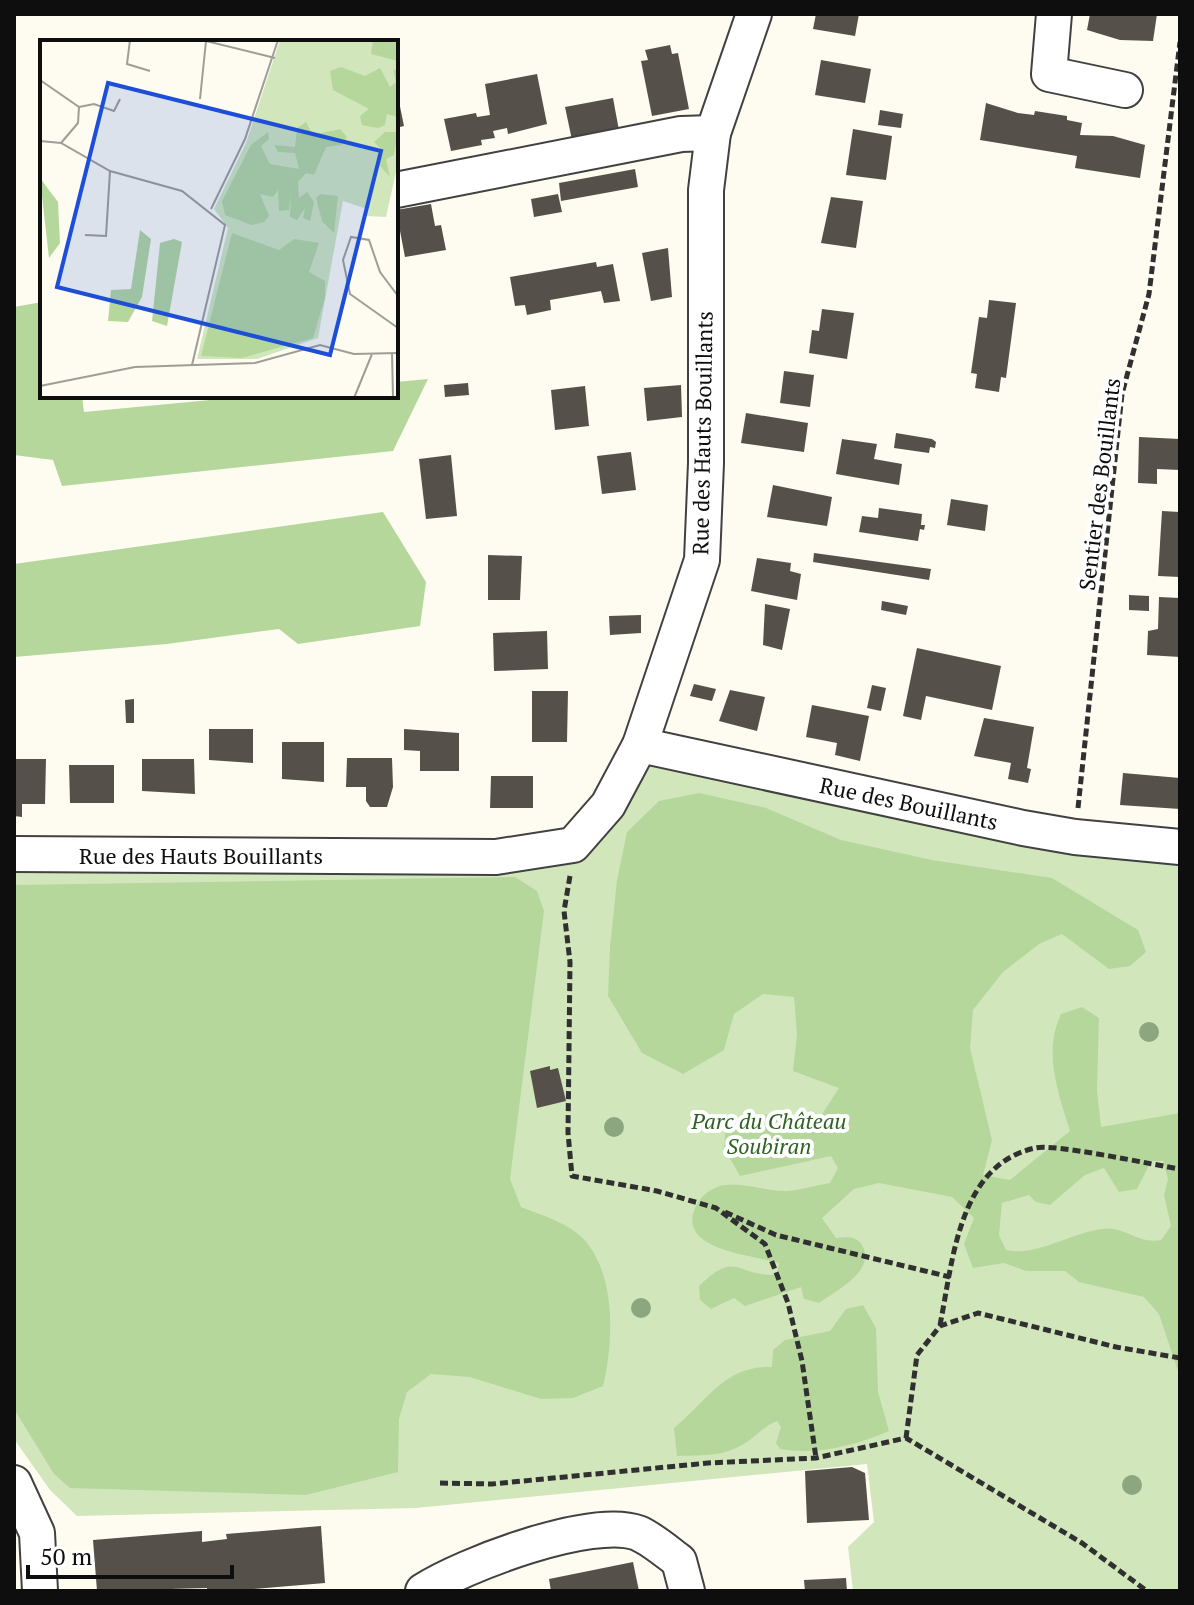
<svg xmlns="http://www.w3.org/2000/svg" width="1194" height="1605" viewBox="0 0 1194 1605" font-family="'PT Serif',serif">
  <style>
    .green { fill: #d1e7bb }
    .forest { fill: #b5d79c; fill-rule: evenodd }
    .building { fill: #56504b }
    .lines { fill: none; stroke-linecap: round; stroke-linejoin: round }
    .minor-casing { stroke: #414141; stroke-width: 38 }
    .path { stroke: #303030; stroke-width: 5; stroke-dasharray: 8 4; stroke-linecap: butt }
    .minor { stroke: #fff; stroke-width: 34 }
    .tree { fill: #8ca77f }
    .labels { text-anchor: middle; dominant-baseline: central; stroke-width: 8; stroke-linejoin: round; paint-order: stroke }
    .street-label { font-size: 22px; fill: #0e0e0e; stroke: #fff }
    .park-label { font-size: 22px; font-style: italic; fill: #2e6222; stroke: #fff }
    .inset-road { fill: none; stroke: #9e9d96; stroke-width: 2 }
    .view { fill: #1d4ed8; fill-opacity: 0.15; stroke: #1d4ed8; stroke-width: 4 }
    .inset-edge { fill: none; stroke: #0e0e0e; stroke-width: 4 }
  </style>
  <rect width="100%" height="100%" fill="#fefcf0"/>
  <!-- green -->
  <path class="green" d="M646 758 1180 861V1591H853L848 1547 874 1522 867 1464 416 1508 77 1516 50 1490 14 1439V873L561 865 606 823Z"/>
  <!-- forest -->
  <g class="forest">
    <path d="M42 302V396H82L84 412 252 396H396V382L428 379 393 451 62 486 53 460 14 455V307Z"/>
    <path d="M383 512 426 582 420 626 298 644 279 629 167 644 14 657V564Z"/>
    <path d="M699 793 766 808 841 840 932 860 1052 878 1138 930 1146 952 1130 966 1109 969 1062 934 1039 944 1003 972 973 1010 970 1048 992 1140 983 1175 1010 1180 1070 1131C1058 1092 1043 1053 1061 1014L1082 1007 1099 1018 1097 1091 1101 1127 1180 1113V1377L1159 1314 1144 1297 1079 1282 1065 1271H1026L1004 1263 973 1268 964 1244 974 1218 952 1197 879 1183 854 1189 822 1218 836 1238C847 1237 857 1235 863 1247 875 1272 835 1291 819 1303L804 1299 801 1287 745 1306 734 1298 711 1309 700 1300 699 1286C737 1249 734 1276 777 1275L779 1263C754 1255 674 1251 696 1206 701 1195 714 1186 725 1185 746 1182 767 1192 787 1191 802 1190 816 1185 830 1183L838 1168 831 1156 740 1176 724 1148 726 1125 746 1114 821 1116 839 1088 793 1071 797 1035 794 997 763 994 734 1014 724 1050 683 1074 642 1053 608 996 610 947 617 880 627 832 659 801ZM1151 1161H1163L1168 1179 1164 1195 1171 1226 1161 1240C1139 1245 1124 1225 1102 1229 1070 1233 1036 1257 1006 1250L999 1235 1002 1203 1029 1195 1036 1202 1050 1205 1085 1175 1104 1168 1119 1192 1137 1189Z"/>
    <path d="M515 877 537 891 544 911 510 1179 521 1207C544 1216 576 1225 590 1247 616 1284 613 1345 603 1386L573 1398 541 1399 470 1377 431 1374 407 1392 399 1419 398 1472 306 1495 70 1488 54 1474 14 1409V885Z"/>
    <path d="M863 1305 876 1328 878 1392 889 1431C855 1446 817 1455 780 1449L776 1443 781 1427 777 1421C762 1427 754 1439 740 1446 721 1457 699 1455 677 1456L674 1428C708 1400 725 1365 772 1367L773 1350 785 1340 830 1331 846 1309Z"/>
  </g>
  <!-- building -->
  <g class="building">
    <path d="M816 14H859L855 36 813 29Z"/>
    <path d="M1090 14H1157L1153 41 1120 40 1087 30Z"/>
    <path d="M670 45 672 54 678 53 689 109 652 116 641 61 648 60 645 50Z"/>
    <path d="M821 60 871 69 865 103 815 95Z"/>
    <path d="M537 74 547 124 508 134 507 128 493 131 495 138 481 140 482 145 451 151 444 119 476 113 477 117 490 115 485 84Z"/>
    <path d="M396 87 404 126 396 128Z"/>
    <path d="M613 98 620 136 572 140 565 107Z"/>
    <path d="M986 103 1018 113 1034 115 1035 111 1067 116V120L1082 123 1080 135 1113 136 1145 145 1140 178 1075 168 1077 156 980 140Z"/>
    <path d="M880 110 903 114 901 128 878 125Z"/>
    <path d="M853 129 892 136 886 180 846 175Z"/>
    <path d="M635 169 638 187 561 201 559 183Z"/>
    <path d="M558 194 562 212 534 217 531 199Z"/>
    <path d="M831 197 863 201 856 248 821 243Z"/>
    <path d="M431 204 435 226 441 225 446 250 405 257 396 210Z"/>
    <path d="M668 248 672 297 651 301 642 253Z"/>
    <path d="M596 262 597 267 613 264 620 301 604 303 601 291 550 300 551 310 527 315 525 305 515 306 510 277Z"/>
    <path d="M989 300 1016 303 1006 378 1001 377 999 392 975 388 977 374 971 373 979 317 987 318Z"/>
    <path d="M822 309 854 313 847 359 809 353 812 330 819 331Z"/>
    <path d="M784 371 814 375 810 407 780 403Z"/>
    <path d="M468 383 469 395 445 397 444 385Z"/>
    <path d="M681 385 682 417 647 421 644 388Z"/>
    <path d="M585 386 589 426 555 430 551 390Z"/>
    <path d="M746 413 808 423 804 452 741 443Z"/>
    <path d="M896 433 932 439 936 442 935 448 930 447 929 453 894 448Z"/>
    <path d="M1139 437 1180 439V470L1157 469V484L1138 483Z"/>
    <path d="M842 439 877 444 874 459 902 464 899 485 836 474Z"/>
    <path d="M631 452 636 490 602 494 597 456Z"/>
    <path d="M451 455 457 516 426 519 419 459Z"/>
    <path d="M773 485 832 497 827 526 767 517Z"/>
    <path d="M951 499 988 505 985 531 947 525Z"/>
    <path d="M879 508 922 514 921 525H925L924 530 920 529 918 541 859 532 862 516 878 518Z"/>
    <path d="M1162 511 1180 512V577L1158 576Z"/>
    <path d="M814 553 931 569 929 580 813 562Z"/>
    <path d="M488 555 522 556 520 600H488Z"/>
    <path d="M757 558 791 563 790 571 801 574 797 600 751 591Z"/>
    <path d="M1129 595 1149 596V611L1129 610Z"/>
    <path d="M1159 597 1180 598V657L1147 655 1148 631 1158 629Z"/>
    <path d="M882 601 908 606 906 615 881 610Z"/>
    <path d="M765 604 790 609 782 650 763 645Z"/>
    <path d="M641 615V633L610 635 609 616Z"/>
    <path d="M547 631 548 669 494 671 493 633Z"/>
    <path d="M917 648 1001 666 992 710 926 696 921 720 903 716Z"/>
    <path d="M694 684 716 689 712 701 690 696Z"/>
    <path d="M872 685 886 688 881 711 867 708Z"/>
    <path d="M730 690 765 697 757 731 719 721Z"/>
    <path d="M532 691H568L567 742H532Z"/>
    <path d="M134 699V723H126L125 700Z"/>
    <path d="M812 705 869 716 860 761 835 755 837 743 806 737Z"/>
    <path d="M984 718 1034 727 1027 768 1031 769 1028 783 1008 779 1011 763 974 756Z"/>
    <path d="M209 729H253V763L209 760Z"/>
    <path d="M404 729 459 733V771H420V751L404 750Z"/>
    <path d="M282 742H324V782L282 779Z"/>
    <path d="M347 758H392L393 787 387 807H370L366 801V787H346Z"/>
    <path d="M14 759H46L45 804H22V817L14 816Z"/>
    <path d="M142 759H194L195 794 142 791Z"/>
    <path d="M69 765H114V803H70Z"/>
    <path d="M1123 773 1180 778V809L1120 805Z"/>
    <path d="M491 776H533V808H490Z"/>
    <path d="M550 1066V1070L558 1068 566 1101 537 1108 530 1071Z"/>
    <path d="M852 1467 865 1473 869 1520 807 1523 805 1471Z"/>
    <path d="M321 1526 325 1583 231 1591H207V1588L97 1591 93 1540 202 1531V1542L227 1539 226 1534Z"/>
    <path d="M633 1562 639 1591H551L549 1579Z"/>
    <path d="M846 1578 847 1591H805L804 1580Z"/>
  </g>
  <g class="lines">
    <!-- minor casing -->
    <g class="minor-casing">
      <g id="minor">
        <path d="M1054 14 1049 74 1125 90"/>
        <path d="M396 190 681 134 713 133"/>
        <path d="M640 745 1023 828 1075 837 1180 847"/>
        <path d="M14 854 496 857 573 845 608 805 640 745 702 560 706 463V190L713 133 754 14"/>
        <path d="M14 1483 37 1533 40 1591"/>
        <path d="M423 1591C463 1565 592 1516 638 1533 652 1539 667 1552 679 1561L687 1591"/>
      </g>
    </g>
    <!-- path -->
    <g class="path">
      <path d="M1078 808 1122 394 1149 294 1180 42"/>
      <path d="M570 876 564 911 570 962 568 1133 572 1176 657 1191 716 1208 765 1244 788 1303 802 1361 816 1458"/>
      <path d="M725 1212 776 1235 950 1277"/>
      <path d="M940 1325C953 1261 958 1165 1035 1148 1052 1143 1154 1165 1180 1169"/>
      <path d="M906 1438 917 1355 940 1326 978 1313 1116 1347 1180 1358"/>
      <path d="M440 1483 492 1484 708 1463 816 1458 906 1438 1082 1543 1147 1591"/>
    </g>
    <!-- minor -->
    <use href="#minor" class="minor"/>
  </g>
  <!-- trees -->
  <g class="tree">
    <circle cx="1149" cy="1032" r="10"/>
    <circle cx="614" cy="1127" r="10"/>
    <circle cx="641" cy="1308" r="10"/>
    <circle cx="1132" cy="1485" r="10"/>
  </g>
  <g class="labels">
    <!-- street labels -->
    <g class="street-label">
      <text transform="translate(702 433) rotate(-89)">Rue des Hauts Bouillants</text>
      <text transform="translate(1099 484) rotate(-83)">Sentier des Bouillants</text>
      <text transform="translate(909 803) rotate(12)">Rue des Bouillants</text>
      <text x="201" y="855">Rue des Hauts Bouillants</text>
    </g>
    <!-- park labels -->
    <g class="park-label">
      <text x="769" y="1120">Parc du Château<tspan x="769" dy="25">Soubiran</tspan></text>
    </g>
  </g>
  <!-- overview -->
  <g transform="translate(40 40)">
    <rect width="358" height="358" fill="#fefcf0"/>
    <path d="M240 0H358V123L346 177 327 176V169L303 161 278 298 217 319H157L188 188 174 169 206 103Z" fill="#d1e7bb"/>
    <path d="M333 0 358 3V21L331 14ZM301 27 325 36 340 28 350 47 356 42 353 30 358 29V77L347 74 345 85 338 88 322 85 320 76 329 69 293 50 290 31ZM266 82 273 95 300 89 307 97 301 105 286 107 274 135 266 133 258 142 259 158 267 152 274 162 270 181 263 178 265 168 257 180 250 177 251 154 249 170 239 171 238 150 233 157 220 154 229 176 224 182 212 185 185 175 182 161 211 105 228 92 229 99 221 106 230 124 259 129 255 113 238 112 234 105 255 107 257 88ZM345 92H358L354 115 346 119 350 137 337 123 340 108 334 102ZM0 138 18 162 20 203 9 218ZM280 154 298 156 294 193 282 181 276 158ZM100 190 111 199 102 257 88 282 68 281 71 250 91 249ZM192 193 239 210 254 199 279 203 269 232 285 241V258L273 298 202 318 161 316ZM134 199 142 202 127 286 112 281 120 203Z" fill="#b5d79c"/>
    <path class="inset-road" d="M90 0 87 24 110 31M162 0 235 18M0 40 39 67 38 83 21 103M160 59 166 1M39 67 54 64 74 71 80 59M0 101 21 103 70 131 142 151 185 185 152 325M171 169 205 99 238 0M45 195 66 196 70 131M358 256 340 232 329 200 311 197 303 220 310 254 358 288M352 313 353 358M0 346 95 327 215 323 280 305 314 314 358 313M314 358 332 314"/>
    <path class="view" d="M68 43 341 111 290 315 17 247Z"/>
    <rect width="358" height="358" class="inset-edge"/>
  </g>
  <!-- border -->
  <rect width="1194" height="1605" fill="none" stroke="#0e0e0e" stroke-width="32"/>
  <!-- scale -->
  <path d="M28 1565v12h204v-12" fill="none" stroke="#0e0e0e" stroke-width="4"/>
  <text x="40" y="1565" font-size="24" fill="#0e0e0e" stroke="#ffffff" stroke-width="6" paint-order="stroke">50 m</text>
</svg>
